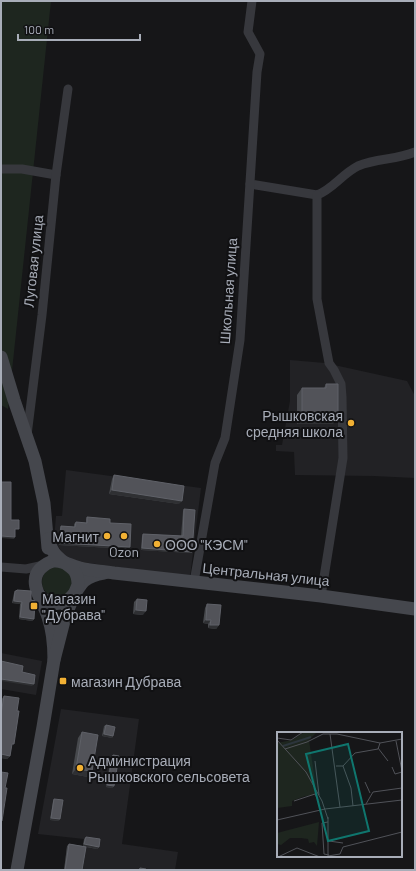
<svg xmlns="http://www.w3.org/2000/svg" width="416" height="871" viewBox="0 0 416 871" font-family="Barlow,sans-serif">
  <style>
    .built { fill: #222225 }
    .green { fill: #1e261f }
    .lines { fill: none; stroke-linecap: round; stroke-linejoin: round }
    .street { stroke: #37383d; stroke-width: 9 }
    .secondary { stroke: #45474d; stroke-width: 13 }
    .wall { fill: #47494d }
    .shaded-wall { fill: #2f3033 }
    .building { fill: #525359; stroke: #5f6168 }
    .poi-dot { fill: #f2b134; stroke: #111113; stroke-width: 1.5 }
    .labels { text-anchor: middle; dominant-baseline: central; stroke-width: 4; stroke-linejoin: round; paint-order: stroke }
    .street-label { font-size: 14px; fill: #a8adb8; stroke: #111113 }
    .poi-label { font-size: 14px; fill: #a8adb8; stroke: #111113; text-anchor: start }
    .inset-river { fill: none; stroke: #2c353c; stroke-width: 2 }
    .inset-road { fill: none; stroke: #505258; stroke-width: 1 }
    .view { fill: #0f766e; fill-opacity: 0.15; stroke: #0f766e; stroke-width: 2 }
    .inset-edge { fill: none; stroke: #a8adb8; stroke-width: 2 }
  </style>
  <rect width="100%" height="100%" fill="#161618"/>
  <!-- built -->
  <g class="built">
    <path d="M290 360 325 363 407 381 415 396V478L374 476 295 475 294 452 276 451V445H282L290 401Z"/>
    <path d="M66 470 201 488 190 577 74 561 63 554 54 539 56 516H62Z"/>
    <path d="M1 653 42 661 36 695 1 689Z"/>
    <path d="M61 709 139 719 122 844 178 852 175 870H64L67 846 83 848 84 839 38 834Z"/>
  </g>
  <!-- green -->
  <g class="green">
    <path d="M1 1H51L8 409 1 405Z"/>
    <circle cx="57" cy="582" r="15"/>
  </g>
  <g class="lines">
    <!-- street -->
    <g class="street">
      <path d="M1 169H22L56 175"/>
      <path d="M250 184 317 195C333 189 342 174 358 166 377 158 396 160 415 152"/>
      <path d="M317 195V299L329 363 334 370 341 384 342 397 343 458 321 596"/>
      <path d="M27 435 42 315 56 175 68 89"/>
      <path d="M1 567 26 569 44 565"/>
      <path d="M194 582 215 463 225 438 240 340 257 72 260 54 248 32 252 1"/>
    </g>
    <!-- secondary -->
    <g class="secondary">
      <path d="M1 357 14 400 35 461 44 503 48 548"/>
      <path d="M39 595C48 605 63 607 72 596 77 592 79 586 84 581 90 576 97 574 104 573"/>
      <path d="M54 660C54 645 53 631 48 617 44 602 27 583 40 569 44 565 49 562 54 561 62 560 72 566 80 568 91 571 103 571 114 573L321 596 415 609"/>
      <path d="M17 870 43 727 54 660 65 617 78 585C78 566 67 567 57 556 52 552 50 545 48 539"/>
    </g>
  </g>
  <!-- wall -->
  <g class="wall">
    <path d="M326 384 333 424H297V395L302 388H324Z"/>
    <path d="M114 475 179 504 109 494 112 479Z"/>
    <path d="M184 509 190 553 141 550 142 536 143 534 181 536 183 511Z"/>
    <path d="M87 517 110 523 129 549 59 545 60 528 61 526 74 527V524L76 522 86 523V519Z"/>
    <path d="M17 590 31 600 34 619 32 621 19 619 20 604 12 603 14 593Z"/>
    <path d="M137 599 143 615 133 614 134 602Z"/>
    <path d="M207 604 219 625 216 629 208 628V624L203 623 205 608Z"/>
    <path d="M4 696 11 747 10 756 7 759 1 758V700Z"/>
    <path d="M106 725 113 736 112 738 102 736 104 726Z"/>
    <path d="M82 732 92 771 88 777 72 774 78 738Z"/>
    <path d="M113 755 114 786 112 788 106 787 111 757Z"/>
    <path d="M54 799 59 821 50 820 53 801Z"/>
    <path d="M86 837 99 847 97 849 86 847 82 870H64L67 846 69 844 83 846 84 839Z"/>
  </g>
  <!-- shaded-wall -->
  <g class="shaded-wall">
    <path d="M302 417H338L333 424H297Z"/>
    <path d="M112 490 182 501 179 504 109 494Z"/>
    <path d="M1 536 15 537 14 539 1 538Z"/>
    <path d="M60 543 130 547 129 549 59 545Z"/>
    <path d="M142 548 192 552 190 553 141 550Z"/>
    <path d="M14 601 22 602 20 604 12 603Z"/>
    <path d="M136 610 146 611 143 615 133 614Z"/>
    <path d="M20 617 34 619 32 621 19 619Z"/>
    <path d="M206 620H211L208 624 203 623Z"/>
    <path d="M210 625H219L216 629 208 628Z"/>
    <path d="M1 679 34 684 32 686 1 681Z"/>
    <path d="M104 734 113 736 112 738 102 736Z"/>
    <path d="M1 754 10 756 7 759 1 758Z"/>
    <path d="M76 769 92 771 88 777 72 774Z"/>
    <path d="M107 785 114 786 112 788 106 787Z"/>
    <path d="M51 818 60 819 59 821 50 820Z"/>
    <path d="M84 844 99 847 97 849 83 846Z"/>
  </g>
  <!-- building -->
  <g class="building">
    <path d="M326 384H338V417H302V388H326Z"/>
    <path d="M114 475 184 486 182 501 112 490Z"/>
    <path d="M1 482H11V520H19V529H15V537L1 536Z"/>
    <path d="M184 509 195 510 192 552 142 548 143 534 183 536Z"/>
    <path d="M87 517 110 519V523L131 524 130 547 60 543 61 526 75 527 76 522 87 523Z"/>
    <path d="M17 590 31 591V600L35 601 34 619 20 617 22 602 14 601 15 591H16Z"/>
    <path d="M137 599 147 600 146 611 136 610Z"/>
    <path d="M207 604 221 605 219 625H210L211 620H206Z"/>
    <path d="M1 661 23 666 22 672 35 675 34 684 1 679Z"/>
    <path d="M4 696 19 698 17 711H19L14 744H12L10 756 1 754V714Z"/>
    <path d="M106 725 115 727 113 736 104 734Z"/>
    <path d="M82 732 98 735 92 771 76 769Z"/>
    <path d="M113 755 119 756 114 786 107 785Z"/>
    <path d="M1 772 8 773 5 788H7L2 821 1 820Z"/>
    <path d="M54 799 63 800 60 819 51 818Z"/>
    <path d="M86 837 100 839 99 847 84 844Z"/>
    <path d="M69 844 86 847 82 870H65Z"/>
    <path d="M140 868 146 869V870H139Z"/>
  </g>
  <!-- markers -->
  <g class="poi-dot">
    <circle cx="351" cy="423" r="4"/>
    <circle cx="107" cy="536" r="4"/>
    <circle cx="124" cy="536" r="4"/>
    <circle cx="157" cy="544" r="4"/>
    <rect x="30" y="602" width="8" height="8" rx="2"/>
    <rect x="59" y="677" width="8" height="8" rx="2"/>
    <circle cx="80" cy="768" r="4"/>
  </g>
  <g class="labels">
    <!-- street labels -->
    <g class="street-label">
      <text transform="translate(33 261) rotate(-84)">Луговая улица</text>
      <text transform="translate(228 291) rotate(-86)">Школьная улица</text>
      <text transform="translate(266 574) rotate(6)">Центральная улица</text>
    </g>
    <!-- poi labels -->
    <g class="poi-label">
      <text x="343" y="415" text-anchor="end">Рышковская<tspan x="343" dy="16">средняя школа</tspan></text>
      <text x="99" y="536" text-anchor="end">Магнит</text>
      <text x="165" y="544">ООО "КЭСМ"</text>
      <text x="124" y="551" text-anchor="middle">Ozon</text>
      <text x="42" y="598">Магазин<tspan x="42" dy="16">"Дубрава"</tspan></text>
      <text x="71" y="681">магазин Дубрава</text>
      <text x="88" y="760">Администрация<tspan x="88" dy="16">Рышковского сельсовета</tspan></text>
    </g>
  </g>
  <!-- overview -->
  <g transform="translate(277 732)">
    <rect width="125" height="125" fill="#161618"/>
    <path d="M40 0 32 8 40 63 28 64 15 69V74L0 76V11L15 8 26 1ZM42 90 40 114 37 110 32 111 31 107 24 106H13L4 113 0 112V101Z" fill="#1e261f"/>
    <path class="inset-river" d="M6 14 34 5"/>
    <path class="inset-road" d="M53 2 63 75M0 6 14 8 26 0M0 8 29 40 45 69 51 87M119 9 125 39M101 16 111 29M8 17 30 10 46 2H60L103 11M38 29 42 63M59 34H66L78 21 101 17 103 11 125 7M66 34 74 56 76 74M115 35 118 42 125 40M88 50 93 61M17 69 38 62 41 68M89 72 96 60 125 56M48 77 125 68M51 85V125M0 88 48 77M51 90 45 91 47 122 52 123M52 109 66 111M51 124 63 122 66 115 125 100M1 125 20 116 43 125"/>
    <path class="view" d="M71 12 92 99 51 109 29 22Z"/>
    <rect width="125" height="125" class="inset-edge"/>
  </g>
  <!-- border -->
  <rect width="416" height="871" fill="none" stroke="#a8adb8" stroke-width="4"/>
  <!-- scale -->
  <path d="M18 34v6h122v-6" fill="none" stroke="#a8adb8" stroke-width="2"/>
  <text x="24" y="34" font-size="12" fill="#a8adb8" stroke="#111113" stroke-width="3" paint-order="stroke">100 m</text>
</svg>
